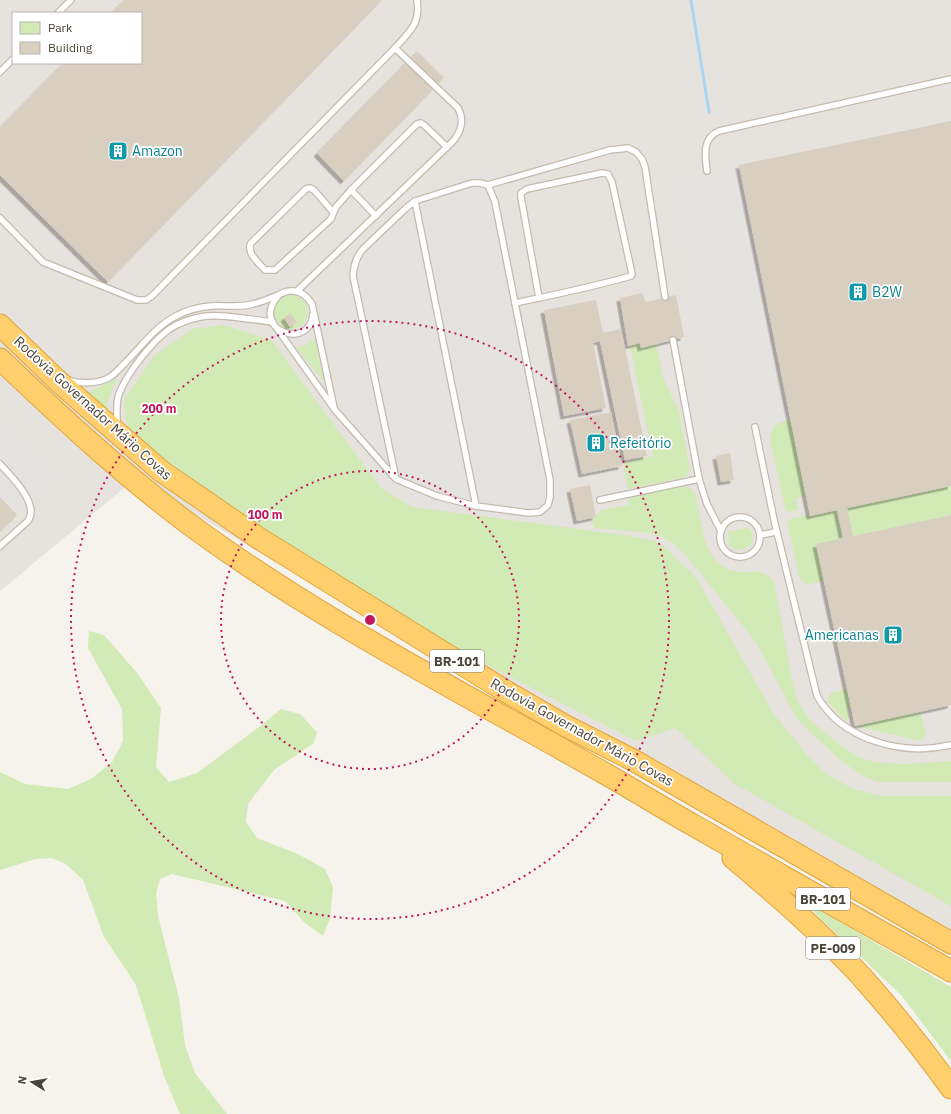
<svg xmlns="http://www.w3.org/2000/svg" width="951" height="1114" viewBox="0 0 951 1114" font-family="'IBM Plex Sans',sans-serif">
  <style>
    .industrial { fill: #e6e2dd; fill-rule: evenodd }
    .green { fill: #d2eab5 }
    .parking { fill: #e5e3e0 }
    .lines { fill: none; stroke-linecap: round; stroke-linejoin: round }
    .stream { stroke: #a9d4f2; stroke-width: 3 }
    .building { fill: #d8cfc1; filter: url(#shadow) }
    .lane-casing { stroke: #c2bbae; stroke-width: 8 }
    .highway-casing { stroke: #e0a43c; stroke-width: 23 }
    .lane { stroke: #fff; stroke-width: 5.5 }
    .highway { stroke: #ffcf6e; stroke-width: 21 }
    .ring { fill: none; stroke: #c2185b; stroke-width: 2; stroke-dasharray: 2 4 }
    .labels { text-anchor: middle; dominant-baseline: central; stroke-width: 3.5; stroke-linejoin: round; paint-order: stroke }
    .shield { fill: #fff; stroke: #817c74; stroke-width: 1 }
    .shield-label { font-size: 13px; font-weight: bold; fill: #4b4439 }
    .culture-label { font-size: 14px; fill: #0d838f; stroke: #fff; text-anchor: start }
    .street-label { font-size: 14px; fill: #4b4439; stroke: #fff }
    .centre { fill: #c2185b; stroke: #fff; stroke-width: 2 }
    .ring-label { font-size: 12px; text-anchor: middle; font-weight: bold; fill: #c2185b; stroke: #fff; stroke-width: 3.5; stroke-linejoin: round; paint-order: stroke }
  </style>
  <defs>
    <filter id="shadow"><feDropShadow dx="-3.5" dy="3.5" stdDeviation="0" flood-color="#0004"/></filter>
  </defs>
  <rect width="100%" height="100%" fill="#f6f3ec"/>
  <!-- industrial -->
  <path class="industrial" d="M0 0H951V943L255 550 136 478 0 591ZM13 13H141V63H13Z"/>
  <!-- green -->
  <g class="green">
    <circle cx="291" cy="312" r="17"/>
    <path d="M224 325 271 340 381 488 412 507 631 536 659 542 696 577 773 713 809 757 828 775 853 789 882 796H951V906L735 784 675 728 636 741 471 657 316 562 206 490 147 448 132 435 126 421 124 400 154 356 192 329Z"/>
    <path d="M315 339 325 383 296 347 304 346Z"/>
    <path d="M640 343 641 348 656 344 664 380 679 411 690 470 687 475 682 478 628 489 623 463 653 456 630 346Z"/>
    <path d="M117 378 107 403V412L77 390 89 392Z"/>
    <path d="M791 419 806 496 796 498 798 509 786 512 770 439C775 421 777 425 791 419Z"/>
    <path d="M684 486 691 489 696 495C702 525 703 573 744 572 760 572 763 570 774 581L792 680 798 702 810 720 840 745 859 757 873 762 905 764 951 761V782H879L867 778 856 771 839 759 797 719 756 642 688 558 674 544 661 536 643 532 594 528 592 517H596L601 510 629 505 628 499 637 495Z"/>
    <path d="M951 486V515L853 536 847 508Z"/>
    <path d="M837 510 843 538 824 581 809 584 803 582 799 576 787 520 810 514 811 516Z"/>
    <path d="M748 528C764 540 741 558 729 545L728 532Z"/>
    <path d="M89 631 104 635 138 674 161 708 156 767 169 782 197 773 259 727 281 709 300 714 317 732 314 743 274 770 248 804 246 822 257 838 298 854 325 869 333 887 330 919 323 936 305 923 285 901 172 874 160 879 156 893 158 916 179 998 185 1045 195 1073 227 1114H180L164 1076 136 985 104 937 83 880 66 864 52 858 36 859 0 870V772L25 784 68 789 91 779 112 762 123 741 122 709 88 648Z"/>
    <path d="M847 689 851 708 848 709 849 718 846 721 828 702V698L831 693Z"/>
    <path d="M920 712 926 736 921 741 855 726Z"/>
    <path d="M799 898 951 987V1061L901 995Z"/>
  </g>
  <!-- parking -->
  <g class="parking">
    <path d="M740 164 788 420 712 436 667 179Z"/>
    <path d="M500 166 570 524 437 510 399 492 350 438 324 299 344 267 412 199Z"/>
    <path d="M0 412 64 475 17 515 0 497Z"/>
  </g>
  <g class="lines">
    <!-- stream -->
    <path class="stream" d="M691 0 709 112"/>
  </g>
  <!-- building -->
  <g class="building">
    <path d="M124 0H382L108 282 0 175V127L63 63H141V13H111Z"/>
    <path d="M417 51 444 78 344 181 317 153Z"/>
    <path d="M951 121V486L847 508 853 536 951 515V705L855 726 816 544 843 538 837 510 810 516 739 165Z"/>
    <path d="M642 293 646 302 676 295 684 337 641 348 640 343 628 346 620 298Z"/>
    <path d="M596 300 603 333 621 329 647 456 625 460 600 341 593 343 606 408 564 416 544 310Z"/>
    <path d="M290 313 297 322 290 327 284 318Z"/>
    <path d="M611 412 622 466 582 474 570 420Z"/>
    <path d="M730 453 734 480 721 482 716 456Z"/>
    <path d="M590 485 596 517 577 521 570 489Z"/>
    <path d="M0 497 17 515 0 531Z"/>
  </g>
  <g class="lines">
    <!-- lane casing -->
    <g class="lane-casing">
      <g id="lane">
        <path d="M58 13 71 0"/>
        <path d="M0 72 13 59"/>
        <path d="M707 171C705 156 702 138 719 131L951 79"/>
        <path d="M488 185 610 150 628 148 636 152 642 159 645 167 665 297"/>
        <path d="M351 190 417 124 421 123 424 125 447 147"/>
        <path d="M415 201 476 506"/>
        <path d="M333 212 314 190 310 188 306 189 251 243C246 253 259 263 265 270H275L331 219 336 207 351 190 376 216"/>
        <path d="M0 218 43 262 137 300H146L152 296 395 48C409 32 421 24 417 0"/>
        <path d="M297 291 447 147C459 137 466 123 458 108L395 48"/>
        <path d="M278 296C249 330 310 352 313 314"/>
        <path d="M515 303C553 295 593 287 631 276L632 274 612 182 608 174 602 173 527 189 521 193V197L539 298"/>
        <path d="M278 330 335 410 396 479 437 496 476 506 529 513 540 512 548 505 550 497V480L495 202 488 185 480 183H472L415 201 405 209 363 249C356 257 354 265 353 276L396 479"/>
        <path d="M673 340 699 479 707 504 721 531"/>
        <path d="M68 380C80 384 99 384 110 377 115 374 120 368 125 363 141 347 156 326 176 316 187 310 199 307 211 306 225 305 239 308 253 304 261 302 269 299 276 296 281 294 285 291 290 291 300 290 307 296 312 304L334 408"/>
        <path d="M119 425 117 421C117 413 116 402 119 394 127 373 153 340 171 328 179 323 191 319 200 317 220 313 252 320 273 322"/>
        <path d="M755 427 774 520 817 696C843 741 903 756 951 745"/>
        <path d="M0 464C11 476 40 504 28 521L0 546"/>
        <path d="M600 500 699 479"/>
        <circle cx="740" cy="537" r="20"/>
        <path d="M760 535 776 532"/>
      </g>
    </g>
    <!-- highway casing -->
    <g class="highway-casing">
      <g id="highway">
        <path d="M0 325 58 381 161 471 260 539 507 692 564 725 633 760 951 943"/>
        <path d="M0 359C60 416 122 474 189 524 319 620 464 693 604 773 634 790 663 808 693 825 778 874 865 923 951 971"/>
        <path d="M733 858C777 895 821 933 861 976 893 1012 923 1049 951 1088"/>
      </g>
    </g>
    <!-- lane -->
    <use href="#lane" class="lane"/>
    <!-- highway -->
    <use href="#highway" class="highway"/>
  </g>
  <!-- distance rings -->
  <g class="ring">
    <circle cx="370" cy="620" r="149"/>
    <circle cx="370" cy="620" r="299"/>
  </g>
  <!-- icons -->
  <defs>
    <g id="building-square" transform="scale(1)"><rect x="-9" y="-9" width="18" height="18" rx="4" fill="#0f9aa8" stroke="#fff"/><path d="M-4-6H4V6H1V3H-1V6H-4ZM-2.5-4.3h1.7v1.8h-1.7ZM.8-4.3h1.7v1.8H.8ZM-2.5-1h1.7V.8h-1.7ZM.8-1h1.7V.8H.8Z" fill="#fff"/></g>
  </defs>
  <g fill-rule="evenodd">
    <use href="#building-square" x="118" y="151"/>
    <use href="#building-square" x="858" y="292"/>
    <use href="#building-square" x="596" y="443"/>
    <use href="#building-square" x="893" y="635"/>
  </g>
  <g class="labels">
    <!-- shield labels -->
    <g class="shield">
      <rect x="430" y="650" width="54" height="22" rx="3"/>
      <rect x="796" y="888" width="54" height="22" rx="3"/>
      <rect x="806" y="937" width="54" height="22" rx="3"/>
    </g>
    <g class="shield-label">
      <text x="457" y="661">BR-101</text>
      <text x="823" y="899">BR-101</text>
      <text x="833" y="948">PE-009</text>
    </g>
    <!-- culture labels -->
    <g class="culture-label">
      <text x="132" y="151">Amazon</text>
      <text x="872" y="292">B2W</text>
      <text x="610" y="443">Refeitório</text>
      <text x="879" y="635" text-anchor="end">Americanas</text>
    </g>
    <!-- street labels -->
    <g class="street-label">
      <text transform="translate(93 408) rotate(42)">Rodovia Governador Mário Covas</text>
      <text transform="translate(582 732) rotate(29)">Rodovia Governador Mário Covas</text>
    </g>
  </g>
  <circle cx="370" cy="620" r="6" class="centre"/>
  <g class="ring-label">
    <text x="159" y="413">200 m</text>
    <text x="265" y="519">100 m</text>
  </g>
  <!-- legend -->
  <rect x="12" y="12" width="130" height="52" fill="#ffffff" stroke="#b7b4b0"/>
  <rect x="20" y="22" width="20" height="12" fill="#d2eab5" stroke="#b7b4b0"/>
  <text x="48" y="32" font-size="12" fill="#4b4439">Park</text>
  <rect x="20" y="42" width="20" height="12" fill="#d8cfc1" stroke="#b7b4b0"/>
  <text x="48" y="52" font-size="12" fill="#4b4439">Building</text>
  <!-- north arrow -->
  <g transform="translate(32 1082) rotate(281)" stroke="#ffffff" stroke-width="3" paint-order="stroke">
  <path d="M0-3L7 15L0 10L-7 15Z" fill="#4b4439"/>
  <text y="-6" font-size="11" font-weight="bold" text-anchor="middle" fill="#4b4439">N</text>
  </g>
</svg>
